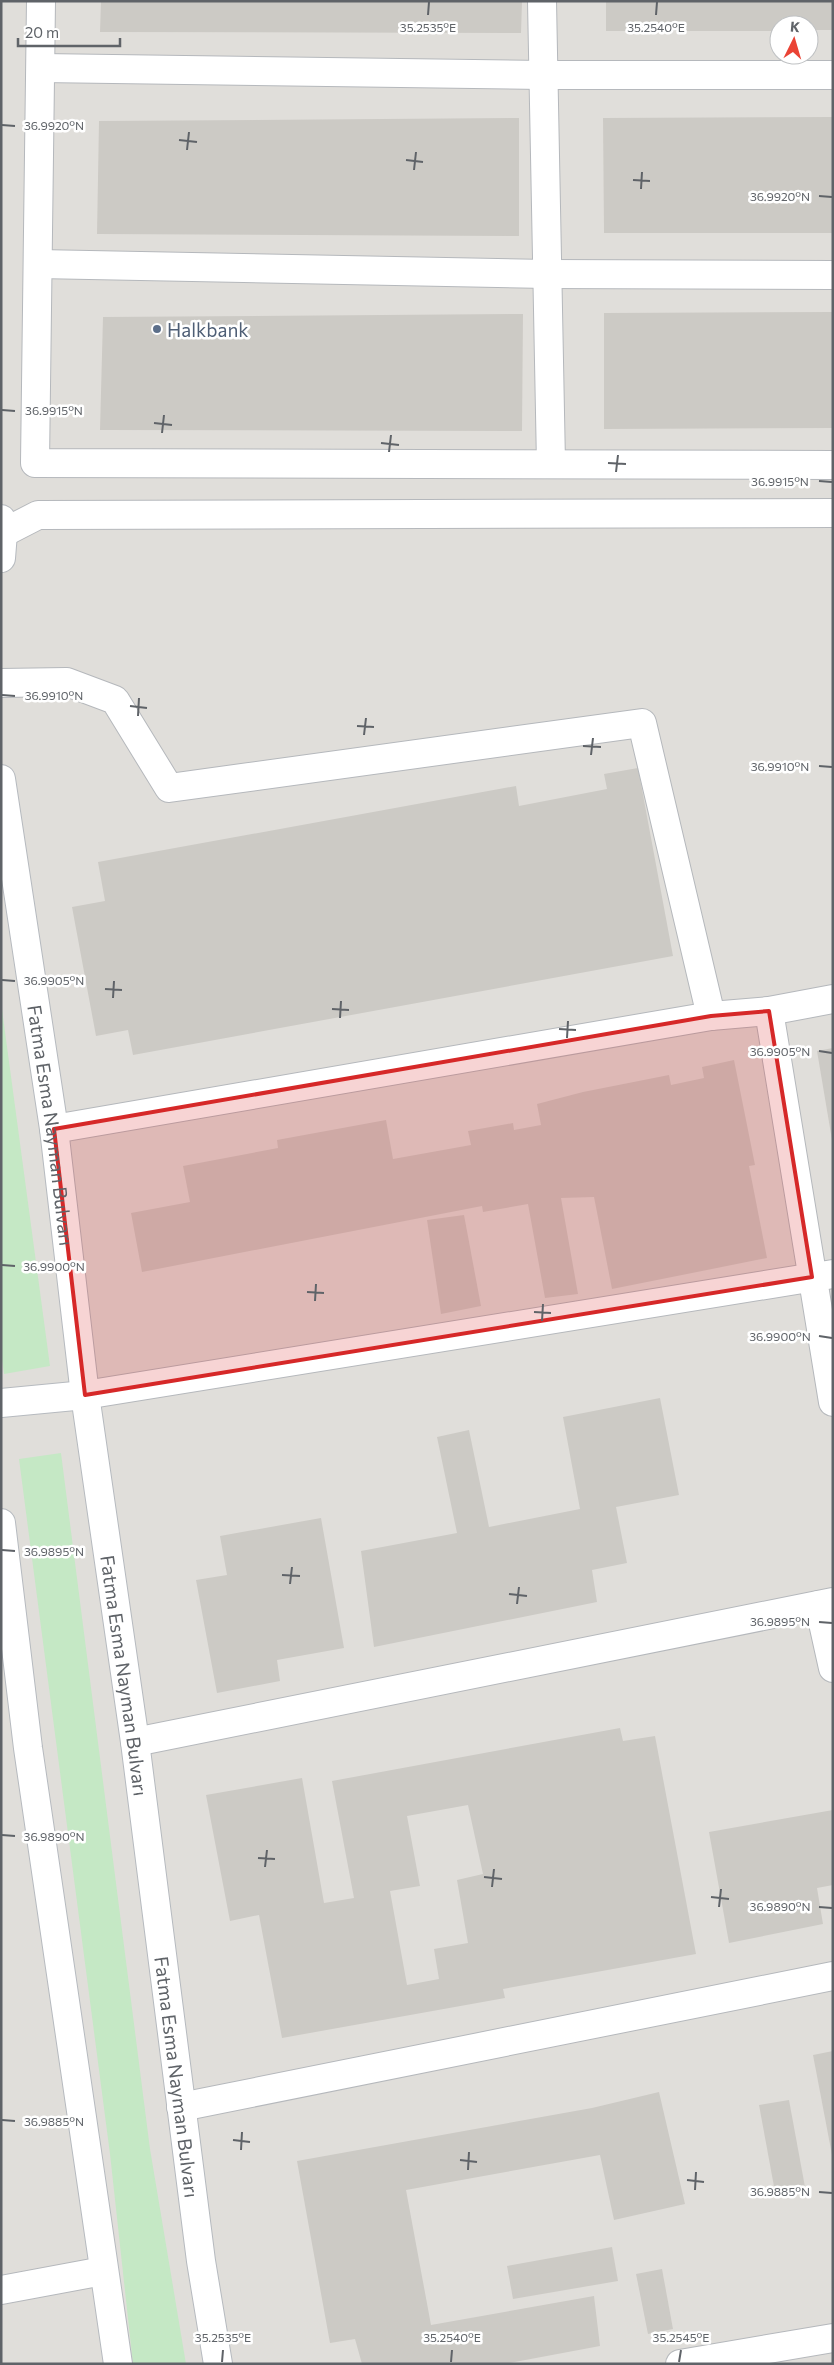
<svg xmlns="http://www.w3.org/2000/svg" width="834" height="2365" viewBox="0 0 834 2365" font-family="Commissioner,sans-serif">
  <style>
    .industrial { fill: #e0deda; fill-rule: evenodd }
    .green { fill: #c5e8c5 }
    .building { fill: #cccac5; fill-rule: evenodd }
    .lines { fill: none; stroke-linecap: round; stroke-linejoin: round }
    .minor-casing { stroke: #b5b8bc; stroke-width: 30 }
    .secondary-casing { stroke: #b6babf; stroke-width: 30 }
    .minor { stroke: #fff; stroke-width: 28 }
    .secondary { stroke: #fff; stroke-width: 28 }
    .marked { fill: #d62828; fill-opacity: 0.2; stroke: #d62828; stroke-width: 4; stroke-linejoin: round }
    .ticks { fill: none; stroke: #5f6368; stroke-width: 2 }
    .service-dot { fill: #5c6f8a; stroke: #fff; stroke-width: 2 }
    .labels { text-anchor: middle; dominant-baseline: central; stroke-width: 5; stroke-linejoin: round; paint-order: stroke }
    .service-label { font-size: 19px; fill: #4e5e75; stroke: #fff; text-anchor: start }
    .street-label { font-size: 19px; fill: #5f6368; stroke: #fff }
    .ticks-label { font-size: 12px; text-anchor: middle; fill: #5f6368; stroke: #fff; stroke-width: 5; stroke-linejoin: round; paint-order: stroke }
  </style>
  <rect width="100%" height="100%" fill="#f1efe8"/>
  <!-- industrial -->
  <path class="industrial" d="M1 1H833V2364H1ZM779 25H809V55H779Z"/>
  <!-- green -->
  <g class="green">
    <path d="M1 1002 50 1366 4 1374 1 1353Z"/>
    <path d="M61 1453 150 2149 186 2364H133L110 2154 19 1459Z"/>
  </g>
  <!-- building -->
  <g class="building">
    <path d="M101 1H522L521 33 100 32Z"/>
    <path d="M606 1H833V30H809V25H779V31H606Z"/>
    <path d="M833 117V233H604L603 118Z"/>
    <path d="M519 118V236L97 234 99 121Z"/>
    <path d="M833 312V428L604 429V313Z"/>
    <path d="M523 314 522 431 100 430 103 317Z"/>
    <path d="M638 768 673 956 133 1055 128 1030 96 1036 72 907 105 901 98 862 516 786 519 806 607 789 604 774Z"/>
    <path d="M833 1048V1140H832L817 1051Z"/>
    <path d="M734 1060 755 1165 749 1166 767 1258 612 1289 594 1197 561 1198 578 1294 545 1298 528 1204 483 1212 482 1206 142 1272 131 1213 190 1202 183 1166 278 1148 277 1140 386 1120 393 1159 471 1145 468 1131 513 1123 514 1130 541 1125 537 1104 583 1092 669 1075 671 1085 704 1078 702 1067Z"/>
    <path d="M464 1215 481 1306 441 1314 427 1220Z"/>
    <path d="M660 1398 679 1495 616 1507 627 1563 592 1570 597 1602 374 1647 361 1551 457 1533 437 1437 469 1430 489 1527 580 1509 563 1417Z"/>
    <path d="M321 1518 344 1648 277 1660 280 1681 217 1693 196 1580 227 1575 220 1536Z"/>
    <path d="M620 1728 623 1741 655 1736 696 1954 503 1989 505 1998 282 2038 259 1915 230 1921 206 1795 302 1778 324 1903 354 1898 332 1781ZM468 1805 483 1874 457 1880 468 1943 434 1949 439 1979 407 1985 390 1891 420 1886 407 1816Z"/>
    <path d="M833 1810V1885L817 1888 823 1924 729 1943 709 1832Z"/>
    <path d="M833 2051V2155H832L813 2055Z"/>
    <path d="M659 2092 685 2204 614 2220 600 2155 406 2190 431 2325 594 2296 600 2346 504 2364H362L355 2339 330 2343 297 2161 592 2108Z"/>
    <path d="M789 2100 805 2187 775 2192 759 2105Z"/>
    <path d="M612 2247 618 2281 513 2299 507 2266Z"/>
    <path d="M662 2269 673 2329 648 2334 636 2274Z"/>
  </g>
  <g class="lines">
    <!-- minor casing -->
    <g class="minor-casing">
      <g id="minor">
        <path d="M41 1 35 463 833 465"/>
        <path d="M542 1 551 464"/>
        <path d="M41 68 543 75H833"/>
        <path d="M38 264 547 274 833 275"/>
        <path d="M3 533 38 515 833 513"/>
        <path d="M1 683 67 682 115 700 169 788 642 723 711 1016"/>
        <path d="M769 1011 833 1402"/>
        <path d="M54 1129 711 1016 769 1011 833 999"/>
        <path d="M85 1395 833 1274"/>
        <path d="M819 1605 833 1668"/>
        <path d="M135 1742 833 1602"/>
        <path d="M181 2107 833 1976"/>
        <path d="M1 2290 103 2271"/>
        <path d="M680 2364 833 2338"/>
      </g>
    </g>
    <!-- secondary casing -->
    <g class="secondary-casing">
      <g id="secondary">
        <path d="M1 519 3 533 1 558"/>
        <path id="s1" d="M1 779 54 1129 85 1395 135 1742 201 2261 218 2364"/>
        <path d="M1 1403 85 1395"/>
        <path d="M1 1523 28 1748 118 2364"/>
      </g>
    </g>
    <!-- minor -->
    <use href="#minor" class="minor"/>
    <!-- secondary -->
    <use href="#secondary" class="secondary"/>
  </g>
  <!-- marked area -->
  <path class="marked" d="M769 1011 812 1277 85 1395 54 1129 711 1016Z"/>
  <!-- ticks -->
  <path class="ticks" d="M428 15 429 2M656 15 657 2M2 125 15 126M179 140 197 142M187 150 189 132M406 160 423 162M414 170 416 152M633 180 650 181M641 189 642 172M819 196 832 197M2 410 15 411M154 423 172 425M162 433 164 415M381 443 399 445M389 452 391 435M608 463 626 464M616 472 618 455M819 481 832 482M2 695 15 696M130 706 147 708M138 716 139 698M357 726 374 727M364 735 366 718M583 746 601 747M591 755 593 738M819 766 832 767M2 980 15 981M105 989 122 990M113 998 114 981M332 1009 349 1010M340 1018 341 1001M559 1029 576 1030M567 1038 568 1021M819 1051 832 1053M2 1265 15 1266M307 1292 324 1293M315 1301 316 1284M534 1312 551 1313M542 1321 543 1304M819 1336 832 1338M2 1550 15 1551M282 1575 300 1576M290 1584 292 1567M509 1594 527 1596M517 1604 519 1587M819 1622 832 1623M2 1835 15 1836M258 1858 275 1859M265 1867 267 1850M484 1877 502 1879M492 1887 494 1869M711 1897 729 1899M719 1907 721 1889M819 1907 832 1908M2 2120 15 2121M233 2140 250 2142M241 2150 242 2132M460 2160 477 2162M468 2170 469 2152M687 2180 704 2182M695 2190 696 2172M819 2192 832 2193M222 2362 223 2350M451 2362 452 2350M679 2362 681 2350"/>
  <!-- markers -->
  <circle class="service-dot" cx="157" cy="329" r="5"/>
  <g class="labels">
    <!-- service labels -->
    <g class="service-label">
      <text x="167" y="329">Halkbank</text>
    </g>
    <!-- street labels -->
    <g class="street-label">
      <text stroke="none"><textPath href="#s1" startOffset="350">Fatma Esma Nayman Bulvarı</textPath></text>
      <text stroke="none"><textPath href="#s1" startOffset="905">Fatma Esma Nayman Bulvarı</textPath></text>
      <text stroke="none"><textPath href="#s1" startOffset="1310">Fatma Esma Nayman Bulvarı</textPath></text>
    </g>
  </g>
  <g class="ticks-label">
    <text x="428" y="32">35.2535°E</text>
    <text x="656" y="32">35.2540°E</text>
    <text x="54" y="130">36.9920°N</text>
    <text x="780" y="201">36.9920°N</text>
    <text x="54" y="415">36.9915°N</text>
    <text x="780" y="486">36.9915°N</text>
    <text x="54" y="700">36.9910°N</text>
    <text x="780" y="771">36.9910°N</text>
    <text x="54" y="985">36.9905°N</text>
    <text x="780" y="1056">36.9905°N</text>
    <text x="54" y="1271">36.9900°N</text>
    <text x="780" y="1341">36.9900°N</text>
    <text x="54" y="1556">36.9895°N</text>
    <text x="780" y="1626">36.9895°N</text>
    <text x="54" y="1841">36.9890°N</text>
    <text x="780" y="1911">36.9890°N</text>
    <text x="54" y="2126">36.9885°N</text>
    <text x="780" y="2196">36.9885°N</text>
    <text x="223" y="2342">35.2535°E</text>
    <text x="452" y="2342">35.2540°E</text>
    <text x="681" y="2342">35.2545°E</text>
  </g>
  <!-- border -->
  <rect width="834" height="2365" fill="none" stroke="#5f6368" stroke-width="5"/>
  <!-- north arrow -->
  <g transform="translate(794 40) rotate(5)"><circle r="24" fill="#ffffff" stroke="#bfc1c3"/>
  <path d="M0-4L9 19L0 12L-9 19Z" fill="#ea4335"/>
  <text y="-8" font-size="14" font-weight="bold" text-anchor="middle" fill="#5f6368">K</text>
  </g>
  <!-- scale -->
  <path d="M18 38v8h102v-8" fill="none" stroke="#5f6368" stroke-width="2.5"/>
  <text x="25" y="38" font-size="15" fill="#5f6368" stroke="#ffffff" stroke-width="4" paint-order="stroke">20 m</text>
</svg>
